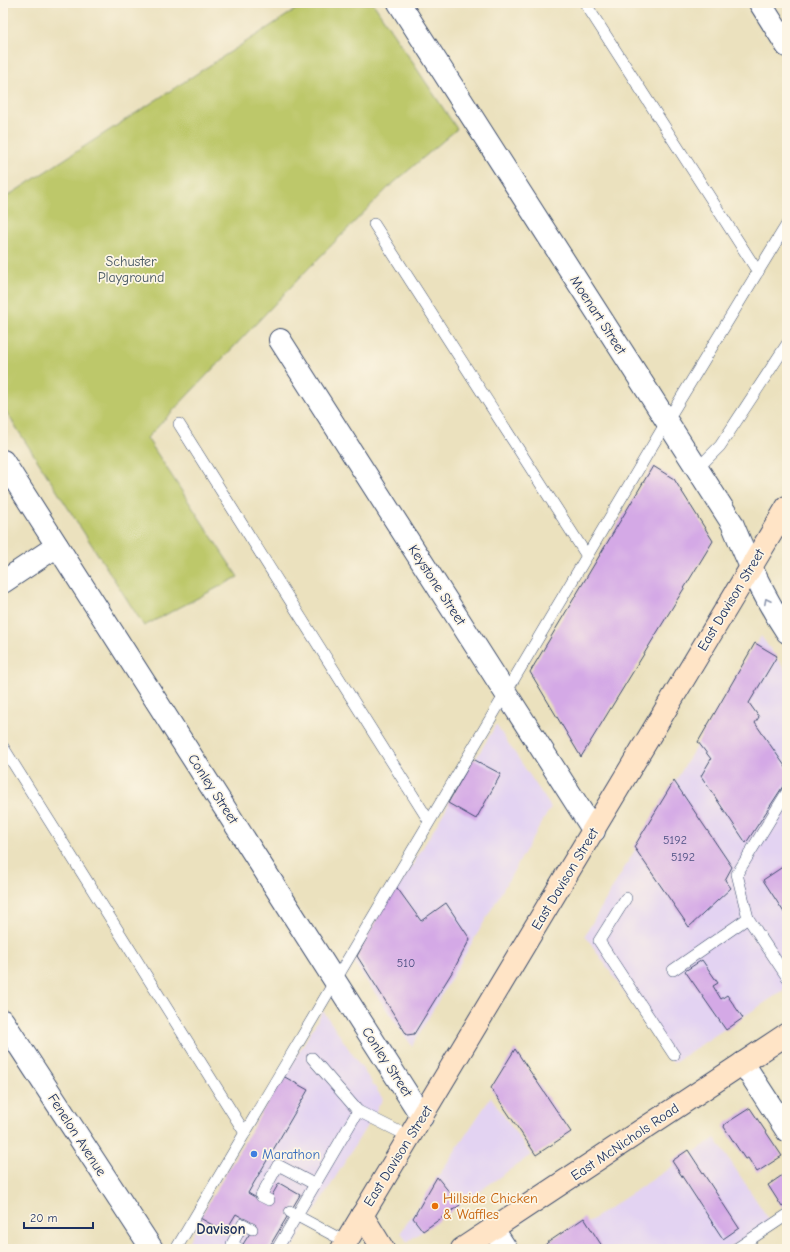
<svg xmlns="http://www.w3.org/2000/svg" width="790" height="1252" viewBox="0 0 790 1252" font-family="'Comic Neue',sans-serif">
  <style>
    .built { fill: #e3d3f2 }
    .green { fill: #bdc86a; stroke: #6c7c64 }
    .building { fill: #d4a9e6 }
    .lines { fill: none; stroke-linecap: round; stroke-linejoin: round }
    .lane-casing { stroke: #3a4a6c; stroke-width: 12 }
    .street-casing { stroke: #3a4a6c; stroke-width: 24 }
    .secondary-casing { stroke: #3a4a6c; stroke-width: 24 }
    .lane { stroke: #fff; stroke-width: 11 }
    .street { stroke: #fff; stroke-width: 22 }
    .secondary { stroke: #ffe4c6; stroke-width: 22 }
    .oneway { stroke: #8d97ae }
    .shop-dot { fill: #3f7fe0; stroke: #fcf5e5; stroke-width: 1.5 }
    .food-dot { fill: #e8710a; stroke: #fcf5e5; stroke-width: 1.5 }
    .labels { text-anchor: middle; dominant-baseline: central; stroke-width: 3.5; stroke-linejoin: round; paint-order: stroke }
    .number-label { font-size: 12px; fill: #494e80 }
    .park-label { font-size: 14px; fill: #445561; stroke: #fcf5e5 }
    .street-label { font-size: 14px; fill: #1b2f5e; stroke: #fcf5e5 }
    .shop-label { font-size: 14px; fill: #366cbe; stroke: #fcf5e5; text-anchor: start }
    .food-label { font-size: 14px; fill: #c56008; stroke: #fcf5e5; text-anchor: start }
    .neighbourhood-label { font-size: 15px; font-weight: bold; fill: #1b2f5e; stroke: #fcf5e5 }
  </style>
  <rect width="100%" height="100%" fill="#fcf5e5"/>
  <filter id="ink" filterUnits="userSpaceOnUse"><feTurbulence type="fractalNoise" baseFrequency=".025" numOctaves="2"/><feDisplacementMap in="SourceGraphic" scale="8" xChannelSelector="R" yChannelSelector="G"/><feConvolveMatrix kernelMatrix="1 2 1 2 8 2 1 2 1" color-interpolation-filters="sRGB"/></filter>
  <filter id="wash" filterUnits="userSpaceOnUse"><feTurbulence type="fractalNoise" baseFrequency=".012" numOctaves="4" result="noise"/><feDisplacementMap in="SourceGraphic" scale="16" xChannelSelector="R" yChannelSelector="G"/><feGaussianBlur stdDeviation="0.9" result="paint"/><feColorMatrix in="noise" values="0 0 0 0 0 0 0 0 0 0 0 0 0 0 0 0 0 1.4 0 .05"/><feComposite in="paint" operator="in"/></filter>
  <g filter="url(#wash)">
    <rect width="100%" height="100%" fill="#ebe1be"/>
    <!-- built -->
    <g class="built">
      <path d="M761 636 787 673V988L673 1063 585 935Z"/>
      <path d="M496 725 551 807 412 1046 354 963Z"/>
      <path d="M323 1011 383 1099 292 1249H184Z"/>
      <path d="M491 1097 531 1155 407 1242 401 1232Z"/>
      <path d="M715 1138 770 1221 727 1249H548Z"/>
    </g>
    <!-- green -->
    <path class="green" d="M306 3H373L457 129 389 187 307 270 147 438 238 577 144 626 3 407V199Z"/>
    <g id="blocks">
      <!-- building -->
      <g class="building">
        <path d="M653 466 674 479 713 541 581 757 530 672Z"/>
        <path d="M755 643 777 656 749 703 759 717 755 723 787 769V780L746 843 701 776 711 759 698 742Z"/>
        <path d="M473 759 501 774 476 819 448 803Z"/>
        <path d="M674 781 732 867 725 880 731 888 689 927 634 847Z"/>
        <path d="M787 864V917L763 880Z"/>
        <path d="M395 885 421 921 446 903 470 939 454 969 414 1034 407 1035 357 956Z"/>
        <path d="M702 960 718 983 713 986 721 999 727 995 743 1018 726 1030 685 971Z"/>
        <path d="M515 1049 571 1132 536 1155 491 1088Z"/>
        <path d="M283 1076 308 1090 248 1193 267 1204 279 1183 300 1195 268 1249H240L255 1225 236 1214 225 1232 200 1218Z"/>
        <path d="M750 1108 782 1156 757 1172 748 1158 745 1159 724 1127 725 1124Z"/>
        <path d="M688 1150 739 1228 723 1239 672 1161Z"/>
        <path d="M787 1172V1204L782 1207 768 1185Z"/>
        <path d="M437 1177 460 1205 423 1231 413 1218Z"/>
        <path d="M584 1218 604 1249H544V1246L547 1243Z"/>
      </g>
    </g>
  </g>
  <g filter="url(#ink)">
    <use href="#blocks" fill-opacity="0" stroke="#3a4a6c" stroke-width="1"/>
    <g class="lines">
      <!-- lane casing -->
      <g class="lane-casing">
        <g id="lane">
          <path d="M585 3 758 272"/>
          <path d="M374 224 587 556"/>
          <path d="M179 424 429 821"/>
          <path d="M697 469 720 446 787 344"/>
          <path d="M3 747 245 1133"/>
          <path d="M626 898 599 941 674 1055"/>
          <path d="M748 918 737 874 787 792"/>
          <path d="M673 970 748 918 787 977"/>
          <path d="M312 1058 358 1111"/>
          <path d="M269 1200 261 1196 278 1165 314 1184"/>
          <path d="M290 1212 346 1242"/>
          <path d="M176 1249 667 421 787 224"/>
          <path d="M240 1249 232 1244 243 1224 252 1229"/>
          <path d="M277 1249 358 1111 410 1137"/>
          <path d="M736 1249 787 1215"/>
        </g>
      </g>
      <!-- street casing -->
      <g class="street-casing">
        <g id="street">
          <path d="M399 3 732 523C748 562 764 598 787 632"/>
          <path d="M760 3 787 46"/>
          <path d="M280 340 594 831"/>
          <path d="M3 461 422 1117"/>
          <path d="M3 582 57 546"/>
          <path d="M3 1021 152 1249"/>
          <path d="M743 1063 787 1131"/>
          <path d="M493 1229 506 1249"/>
        </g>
      </g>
      <!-- secondary casing -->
      <g class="secondary-casing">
        <g id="secondary">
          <path d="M362 1215 383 1249"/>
          <path d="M342 1249 787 507"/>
          <path d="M462 1249 787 1034"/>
        </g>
      </g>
      <!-- lane -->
      <use href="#lane" class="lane"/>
      <!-- street -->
      <use href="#street" class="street"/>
      <!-- secondary -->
      <use href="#secondary" class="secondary"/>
    </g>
    <!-- one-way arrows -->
    <defs><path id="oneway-chevron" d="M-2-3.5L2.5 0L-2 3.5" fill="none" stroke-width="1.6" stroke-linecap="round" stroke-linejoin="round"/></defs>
    <use class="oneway" href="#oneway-chevron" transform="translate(767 601) rotate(-117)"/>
  </g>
  <!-- markers -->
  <circle class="shop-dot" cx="254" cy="1154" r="4"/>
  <circle class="food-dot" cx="435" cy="1206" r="4"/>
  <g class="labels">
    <!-- number labels -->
    <g class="number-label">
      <text x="675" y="840">5192</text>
      <text x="683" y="857">5192</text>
      <text x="406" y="963">510</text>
    </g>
    <!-- park labels -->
    <g class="park-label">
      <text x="131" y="261">Schuster<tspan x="131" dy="16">Playground</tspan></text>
    </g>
    <!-- street labels -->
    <g class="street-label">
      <text transform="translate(598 315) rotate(57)">Moenart Street</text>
      <text transform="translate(437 585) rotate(57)">Keystone Street</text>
      <text transform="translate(731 600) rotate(-59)">East Davison Street</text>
      <text transform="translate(213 789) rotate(57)">Conley Street</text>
      <text transform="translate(565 879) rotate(-59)">East Davison Street</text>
      <text transform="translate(387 1062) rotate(57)">Conley Street</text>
      <text transform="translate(77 1135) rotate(57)">Fenelon Avenue</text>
      <text transform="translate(625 1142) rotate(-34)">East McNichols Road</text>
      <text transform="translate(398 1156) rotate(-58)">East Davison Street</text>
    </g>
    <!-- shop labels -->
    <g class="shop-label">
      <text x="262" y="1154">Marathon</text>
    </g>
    <!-- food labels -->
    <g class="food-label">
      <text x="443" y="1198">Hillside Chicken<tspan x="443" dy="16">&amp; Waffles</tspan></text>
    </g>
    <!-- neighbourhood labels -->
    <g class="neighbourhood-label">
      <text x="221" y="1229">Davison</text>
    </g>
  </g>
  <!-- margin -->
  <rect width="790" height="1252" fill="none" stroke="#fcf5e5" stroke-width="16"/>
  <!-- scale -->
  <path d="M24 1222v6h69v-6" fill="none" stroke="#1b2f5e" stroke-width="2"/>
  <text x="30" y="1222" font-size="12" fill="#1b2f5e" stroke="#fcf5e5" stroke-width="3" paint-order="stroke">20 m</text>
</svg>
